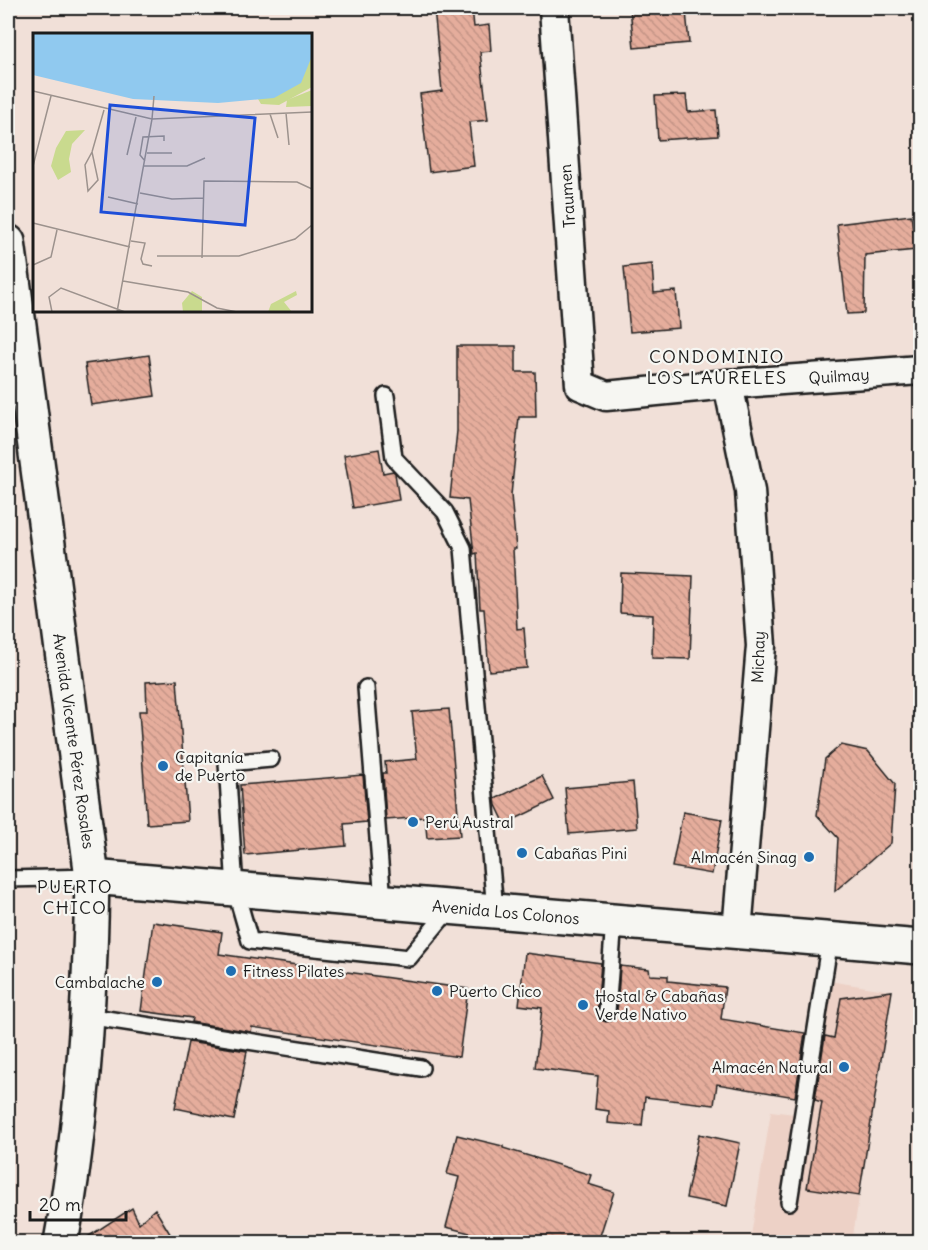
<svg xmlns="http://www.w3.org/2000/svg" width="928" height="1250" viewBox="0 0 928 1250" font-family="Delius,sans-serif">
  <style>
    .built { fill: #edd1c6 }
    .building { fill: url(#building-back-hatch); stroke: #1c1c1c; stroke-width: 1.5 }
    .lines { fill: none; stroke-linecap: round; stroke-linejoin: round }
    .service-casing { stroke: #1c1c1c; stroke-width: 20 }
    .minor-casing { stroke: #1c1c1c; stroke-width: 33 }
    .primary-casing { stroke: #1c1c1c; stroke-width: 38 }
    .service { stroke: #f6f6f2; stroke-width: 15 }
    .minor { stroke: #f6f6f2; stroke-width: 28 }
    .primary { stroke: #f6f6f2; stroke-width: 33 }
    .poi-dot { fill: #1f6fb2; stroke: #f6f6f2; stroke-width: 2 }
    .labels { text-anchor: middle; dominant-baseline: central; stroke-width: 4.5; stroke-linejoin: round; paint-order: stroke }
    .street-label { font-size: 16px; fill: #1c1c1c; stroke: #f6f6f2 }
    .poi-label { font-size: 16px; fill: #1c1c1c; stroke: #f6f6f2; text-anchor: start }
    .neighbourhood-label { font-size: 18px; letter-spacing: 1.5px; fill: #1c1c1c; stroke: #f6f6f2 }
    .inset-road { fill: none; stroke: #9c928d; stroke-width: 1.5 }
    .view { fill: #1d4ed8; fill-opacity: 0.15; stroke: #1d4ed8; stroke-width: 3 }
    .inset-edge { fill: none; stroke: #1c1c1c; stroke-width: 3 }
  </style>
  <defs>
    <pattern id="building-back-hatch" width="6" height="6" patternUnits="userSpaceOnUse" patternTransform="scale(1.5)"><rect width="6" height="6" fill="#e5ad9c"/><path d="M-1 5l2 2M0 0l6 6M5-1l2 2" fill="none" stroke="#c49486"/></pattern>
  </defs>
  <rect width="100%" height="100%" fill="#f1e0d8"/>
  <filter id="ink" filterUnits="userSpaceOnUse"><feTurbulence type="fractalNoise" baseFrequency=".0167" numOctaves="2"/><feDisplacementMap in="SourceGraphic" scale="12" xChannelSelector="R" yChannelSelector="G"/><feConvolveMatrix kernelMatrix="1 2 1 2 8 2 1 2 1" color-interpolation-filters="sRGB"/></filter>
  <g filter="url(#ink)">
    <!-- built -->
    <path class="built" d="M816 979 892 991 852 1242H750L771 1111 794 1114Z"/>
    <!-- building -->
    <g class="building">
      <path d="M434 8H472L474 27 489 25 491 51 480 52 488 120 469 122 474 166 429 172 420 94 442 91Z"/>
      <path d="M630 8H656L657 14 686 11 689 43 634 48Z"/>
      <path d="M686 95 688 112 716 110 718 136 658 140 655 96Z"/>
      <path d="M911 215 916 250 865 255 864 313 847 314 837 224Z"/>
      <path d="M652 264 654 293 676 291 679 328 630 332 624 267Z"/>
      <path d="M457 346H516V372H535L536 417H519L511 495 516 549H513L517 629 524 628 527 668 489 671 484 609H480L477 553 474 554 468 500 450 498 457 431Z"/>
      <path d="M149 355 155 396 91 405 85 364Z"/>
      <path d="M379 449 383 473 393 471 395 473 399 500 353 508 344 455Z"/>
      <path d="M621 573 693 576 690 659 652 658 653 615 620 613Z"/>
      <path d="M177 680 188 821 147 824 139 711H147L146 682Z"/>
      <path d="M449 709 460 836 427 838 425 817 386 820 383 773H386L385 762 417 759 412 712Z"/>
      <path d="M841 745 868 751 895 784 891 843 835 891 838 838 817 815 825 759Z"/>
      <path d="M363 775 367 822 344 824 346 846 245 855 240 785Z"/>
      <path d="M542 776 554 800 505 824 496 805 495 799Z"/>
      <path d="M633 782 637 828 569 834 565 788Z"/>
      <path d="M683 812 722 819 712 874 672 867Z"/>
      <path d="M153 922 222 932 219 954 468 989 459 1057 252 1027 251 1032 191 1022 192 1018 141 1011Z"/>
      <path d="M525 953 601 963 597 1012 601 1020 606 1022 612 1020 617 1013 620 966 649 969 650 975 668 976V981L725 987 721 1019 805 1033 795 1097 717 1084 714 1105 645 1097 642 1126 608 1123 609 1111 595 1109 598 1076 535 1068 542 1008 519 1005Z"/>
      <path d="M892 991 859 1196 807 1188 822 1102 815 1100 825 1036 834 1038 841 998Z"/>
      <path d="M188 1042 247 1051 234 1120 175 1108Z"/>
      <path d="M699 1134 740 1143 727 1206 686 1198Z"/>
      <path d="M457 1135 503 1146V1148L591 1175 588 1184 614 1192 598 1242H505L446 1227 459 1177 447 1174Z"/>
      <path d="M132 1208 139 1223 155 1209 175 1242H80Z"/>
    </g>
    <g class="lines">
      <!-- service casing -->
      <g class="service-casing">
        <g id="service">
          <path d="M386 396 394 458 445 512 463 548 495 910"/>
          <path d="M366 688 383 901"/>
          <path d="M271 759 227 763 235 889 250 941 409 958 451 907"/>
          <path d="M8 879 92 877"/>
          <path d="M607 1012 614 921"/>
          <path d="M87 1016 421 1068"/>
          <path d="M789 1202 830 939"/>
        </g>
      </g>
      <!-- minor casing -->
      <g class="minor-casing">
        <g id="minor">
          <path d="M554 8 580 385 606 396 728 384 920 370"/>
          <path d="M728 384 750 491 761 646 737 931"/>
        </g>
      </g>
      <!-- primary casing -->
      <g class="primary-casing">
        <g id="primary">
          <path d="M8 242 92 877C90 1000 83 1122 61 1242"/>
          <path d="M92 877 920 947"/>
        </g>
      </g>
      <!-- service -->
      <use href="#service" class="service"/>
      <!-- minor -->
      <use href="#minor" class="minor"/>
      <!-- primary -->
      <use href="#primary" class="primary"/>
    </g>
  </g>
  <!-- markers -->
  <g class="poi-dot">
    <circle cx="163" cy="766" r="6"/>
    <circle cx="413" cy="822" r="6"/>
    <circle cx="522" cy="853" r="6"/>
    <circle cx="809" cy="857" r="6"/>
    <circle cx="231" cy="971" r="6"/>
    <circle cx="157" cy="982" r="6"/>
    <circle cx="437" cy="991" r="6"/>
    <circle cx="583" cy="1005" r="6"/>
    <circle cx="844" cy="1067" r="6"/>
  </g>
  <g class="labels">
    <!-- street labels -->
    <g class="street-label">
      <text transform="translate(567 196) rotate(-94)">Traumen</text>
      <text transform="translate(839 376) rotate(-4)">Quilmay</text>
      <text transform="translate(758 657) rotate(-88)">Michay</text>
      <text transform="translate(74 741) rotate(82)">Avenida Vicente Pérez Rosales</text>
      <text transform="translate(506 912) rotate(5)">Avenida Los Colonos</text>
    </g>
    <!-- poi labels -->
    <g class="poi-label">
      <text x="175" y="757">Capitanía<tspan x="175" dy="18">de Puerto</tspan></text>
      <text x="425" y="822">Perú Austral</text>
      <text x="534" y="853">Cabañas Pini</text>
      <text x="797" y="857" text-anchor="end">Almacén Sinag</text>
      <text x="243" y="971">Fitness Pilates</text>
      <text x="145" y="982" text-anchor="end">Cambalache</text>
      <text x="449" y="991">Puerto Chico</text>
      <text x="595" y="996">Hostal &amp; Cabañas<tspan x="595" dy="18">Verde Nativo</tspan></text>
      <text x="832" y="1067" text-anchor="end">Almacén Natural</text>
    </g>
    <!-- neighbourhood labels -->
    <g class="neighbourhood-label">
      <text x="717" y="356">CONDOMINIO<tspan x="717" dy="21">LOS LAURELES</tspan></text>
      <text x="75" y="886">PUERTO<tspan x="75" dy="21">CHICO</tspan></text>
    </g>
  </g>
  <!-- overview -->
  <g transform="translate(33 33)">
    <rect width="279" height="279" fill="#f1e0d8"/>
    <path d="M279 57V73L253 74 254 67ZM52 97 39 111 36 126 38 139 25 147 18 133 23 115 33 98ZM159 258 169 264V279H150L149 270ZM263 258 264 262 251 269 259 279H235L238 271Z" fill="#c9da8e"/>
    <path d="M279 0V54L246 72 228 71 225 66Z" fill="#c9da8e"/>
    <path d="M0 0H279V23L268 50 241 65 185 70 100 66 0 42Z" fill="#90c9ef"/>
    <path class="inset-road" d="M0 58 119 86 279 79M253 80 256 112M237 81 245 105M119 86 121 63M59 119 65 147 55 158 52 132 59 119 71 77M114 120H139M94 122 103 84M112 128 107 122 110 104 131 103V108M0 133 18 63M111 133H154L172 125M107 160 139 166 170 165M75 164 105 171M0 190 97 214M98 208 112 210 108 226 110 231 119 233M124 223H206L262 206 279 192M169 225 171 148 264 149 279 156M0 232 18 224 24 197M90 248 155 259 184 275 204 279M19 279 16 264 28 255 92 279M84 279 119 86"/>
    <path class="view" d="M77 72 222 85 212 192 68 179Z"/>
    <rect width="279" height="279" class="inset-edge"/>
  </g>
  <!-- margin -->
  <rect width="928" height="1250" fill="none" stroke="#f6f6f2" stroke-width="30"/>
  <rect x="15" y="15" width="898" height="1220" fill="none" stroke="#1c1c1c" stroke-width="2" filter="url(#ink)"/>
  <!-- scale -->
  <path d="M30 1211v9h96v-9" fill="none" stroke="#1c1c1c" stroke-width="3"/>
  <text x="39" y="1211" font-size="18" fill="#1c1c1c" stroke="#f6f6f2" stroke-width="4.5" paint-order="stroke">20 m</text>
</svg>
